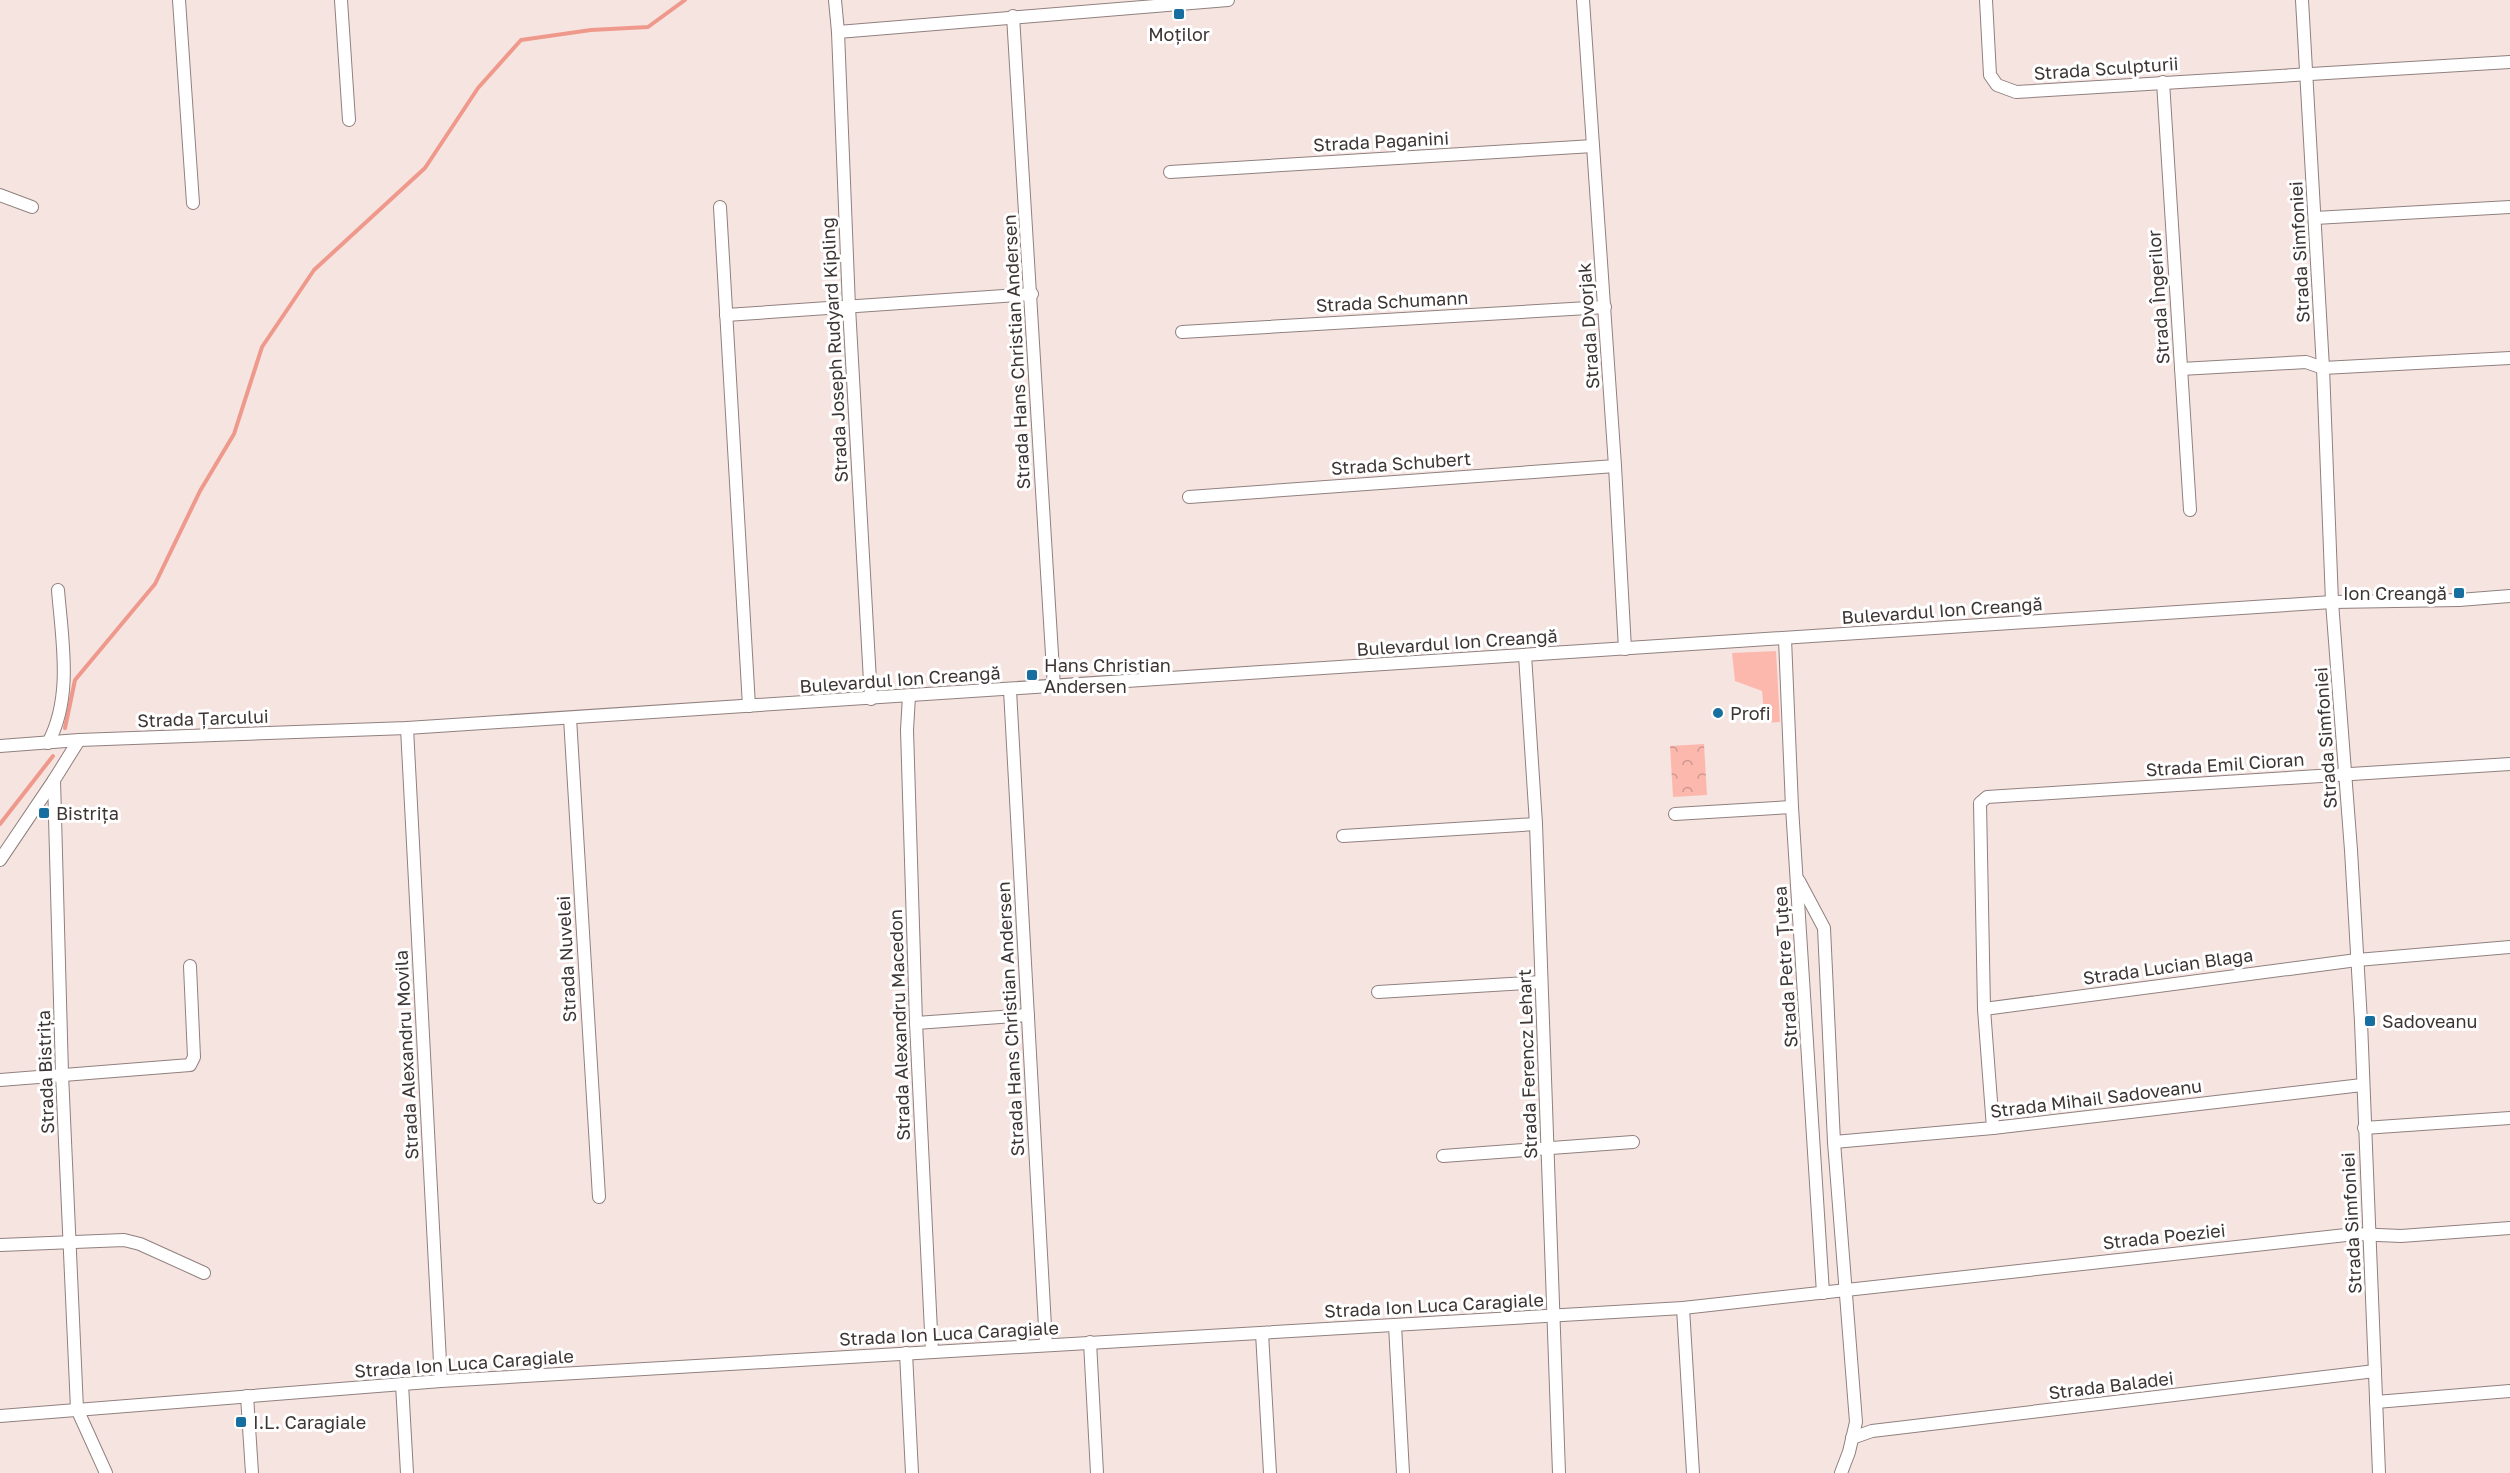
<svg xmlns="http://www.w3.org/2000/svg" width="2510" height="1473" viewBox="0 0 2510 1473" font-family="'Golos Text',sans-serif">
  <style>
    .grass { fill: #fdb8ae }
    .park { fill: url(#park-crowns) }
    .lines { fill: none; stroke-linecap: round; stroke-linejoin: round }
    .stream { stroke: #ef998c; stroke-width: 4 }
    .minor-casing { stroke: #90807e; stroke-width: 14 }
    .minor { stroke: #fff; stroke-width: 12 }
    .poi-dot { fill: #176f9f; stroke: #fff; stroke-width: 2 }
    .labels { text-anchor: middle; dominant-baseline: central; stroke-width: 6; stroke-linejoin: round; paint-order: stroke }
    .poi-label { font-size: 18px; fill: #3c3534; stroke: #fff; text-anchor: start }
    .street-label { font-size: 18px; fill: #3c3534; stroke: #fff }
  </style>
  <defs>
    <pattern id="park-crowns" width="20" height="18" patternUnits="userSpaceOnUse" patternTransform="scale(1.5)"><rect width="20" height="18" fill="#fdb8ae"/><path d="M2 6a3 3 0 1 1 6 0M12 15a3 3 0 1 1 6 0" fill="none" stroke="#ce968e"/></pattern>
  </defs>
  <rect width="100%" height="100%" fill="#f6e4e1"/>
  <!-- grass -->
  <path class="grass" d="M1776 651 1780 722 1765 723 1762 691 1735 681 1732 653Z"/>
  <!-- park -->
  <path class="park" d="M1704 744 1707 795 1673 797 1670 746Z"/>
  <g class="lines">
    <!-- stream -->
    <g class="stream">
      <path d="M65 728 75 680 155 584 200 491 234 434 262 347 314 270 425 168 478 88 521 40 591 30 648 27 685 0"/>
      <path d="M0 824 53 756"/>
    </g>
    <!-- minor casing -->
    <g class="minor-casing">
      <g id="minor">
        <path d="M179 0 193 203"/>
        <path d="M341 0 349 120"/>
        <path d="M835 0 838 32 849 307 871 699"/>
        <path d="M1583 0 1615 466 1625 649"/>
        <path d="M1986 0 1990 75 1997 85 2016 92 2510 62"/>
        <path d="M2302 0 2323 368 2332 602 2351 850 2361 1022 2379 1473"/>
        <path d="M1013 16 1054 687"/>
        <path d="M838 32 1228 0"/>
        <path d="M2163 82 2190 510"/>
        <path d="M1170 172 1593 146"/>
        <path d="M0 195 32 207"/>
        <path d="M720 207 749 706"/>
        <path d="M2315 218 2510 207"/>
        <path d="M726 315 1032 294"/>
        <path d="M1182 332 1605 307"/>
        <path d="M2181 369 2306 362 2323 368 2510 358"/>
        <path d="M1189 497 1615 466"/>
        <path d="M1785 639 1792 807 1823 1293"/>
        <path d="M1525 655 1536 824 1559 1473"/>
        <path d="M1010 690 1046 1345"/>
        <path d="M909 696 907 730 916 1023 932 1352"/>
        <path d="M570 718 599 1197"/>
        <path d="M407 728 441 1381"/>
        <path d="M79 740 54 780 62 1074 77 1409 106 1473"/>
        <path d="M48 743C73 697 62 640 58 590"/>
        <path d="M0 746 79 740 407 728 2332 602 2459 600 2510 596"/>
        <path d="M1675 814 1792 807"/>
        <path d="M1343 836 1536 824"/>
        <path d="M0 860 54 780"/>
        <path d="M1799 881 1824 928 1834 1142 1856 1422 1849 1452 1841 1473"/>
        <path d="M1378 992 1541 982"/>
        <path d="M1984 1009 2357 960 2510 947"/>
        <path d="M916 1023 1028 1015"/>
        <path d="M0 1080 190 1065 194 1057 190 966"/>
        <path d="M1993 1128 1984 1009 1980 803 1987 797 2510 764"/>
        <path d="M2364 1128 2510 1118"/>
        <path d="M1834 1142 1993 1128 2362 1085"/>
        <path d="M1443 1156 1633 1142"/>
        <path d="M0 1245 124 1240 140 1244 204 1273"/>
        <path d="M1683 1308 1693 1473"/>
        <path d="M1395 1325 1403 1473"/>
        <path d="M1262 1333 1270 1473"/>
        <path d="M1090 1342 1097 1473"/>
        <path d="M906 1353 912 1473"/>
        <path d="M402 1384 407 1473"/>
        <path d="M247 1396 252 1473"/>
        <path d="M2376 1402 2510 1391"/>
        <path d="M0 1416 441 1381 1683 1308 2355 1234 2401 1236 2510 1228"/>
        <path d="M1852 1438 1872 1431 2375 1371"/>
      </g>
    </g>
    <!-- minor -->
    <use href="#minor" class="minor"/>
  </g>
  <!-- markers -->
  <g class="poi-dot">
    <rect x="1173" y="8" width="12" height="12" rx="3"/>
    <rect x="2453" y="587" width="12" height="12" rx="3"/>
    <rect x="1026" y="669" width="12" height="12" rx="3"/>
    <circle cx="1718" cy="713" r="6"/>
    <rect x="38" y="807" width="12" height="12" rx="3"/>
    <rect x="2364" y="1015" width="12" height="12" rx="3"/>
    <rect x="235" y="1416" width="12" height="12" rx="3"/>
  </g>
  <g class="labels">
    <!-- poi labels -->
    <g class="poi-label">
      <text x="1179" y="34" text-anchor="middle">Moților</text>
      <text x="2447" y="593" text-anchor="end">Ion Creangă</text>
      <text x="1044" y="665">Hans Christian<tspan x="1044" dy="21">Andersen</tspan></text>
      <text x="1730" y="713">Profi</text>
      <text x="56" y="813">Bistrița</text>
      <text x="2382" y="1021">Sadoveanu</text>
      <text x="253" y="1422">I.L. Caragiale</text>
    </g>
    <!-- street labels -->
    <g class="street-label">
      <text transform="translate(2106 68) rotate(-4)">Strada Sculpturii</text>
      <text transform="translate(1381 141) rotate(-3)">Strada Paganini</text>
      <text transform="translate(2299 252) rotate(-93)">Strada Simfoniei</text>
      <text transform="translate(2158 297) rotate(-94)">Strada Îngerilor</text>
      <text transform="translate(1392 301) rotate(-3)">Strada Schumann</text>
      <text transform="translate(1588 326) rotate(-94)">Strada Dvorjak</text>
      <text transform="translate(834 350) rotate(-93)">Strada Joseph Rudyard Kipling</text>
      <text transform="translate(1016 352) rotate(-93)">Strada Hans Christian Andersen</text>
      <text transform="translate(1401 463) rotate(-4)">Strada Schubert</text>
      <text transform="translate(1942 610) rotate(-4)">Bulevardul Ion Creangă</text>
      <text transform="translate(1457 642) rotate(-4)">Bulevardul Ion Creangă</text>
      <text transform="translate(900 679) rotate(-4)">Bulevardul Ion Creangă</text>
      <text transform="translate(203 718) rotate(-2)">Strada Țarcului</text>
      <text transform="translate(2325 738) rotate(-94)">Strada Simfoniei</text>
      <text transform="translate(2225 764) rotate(-4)">Strada Emil Cioran</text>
      <text transform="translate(566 959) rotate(-93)">Strada Nuvelei</text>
      <text transform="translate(2168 966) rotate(-8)">Strada Lucian Blaga</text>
      <text transform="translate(1785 967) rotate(-94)">Strada Petre Țuțea</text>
      <text transform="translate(1010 1019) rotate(-93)">Strada Hans Christian Andersen</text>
      <text transform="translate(899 1025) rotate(-92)">Strada Alexandru Macedon</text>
      <text transform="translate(406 1055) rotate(-93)">Strada Alexandru Movila</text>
      <text transform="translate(1527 1064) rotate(-92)">Strada Ferencz Lehart</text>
      <text transform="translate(45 1072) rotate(-92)">Strada Bistrița</text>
      <text transform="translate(2096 1098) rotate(-7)">Strada Mihail Sadoveanu</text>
      <text transform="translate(2351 1223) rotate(-93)">Strada Simfoniei</text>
      <text transform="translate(2164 1236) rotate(-6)">Strada Poeziei</text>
      <text transform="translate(1434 1305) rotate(-3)">Strada Ion Luca Caragiale</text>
      <text transform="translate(949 1333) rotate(-3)">Strada Ion Luca Caragiale</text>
      <text transform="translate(464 1363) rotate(-4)">Strada Ion Luca Caragiale</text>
      <text transform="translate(2111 1385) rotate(-7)">Strada Baladei</text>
    </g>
  </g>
</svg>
